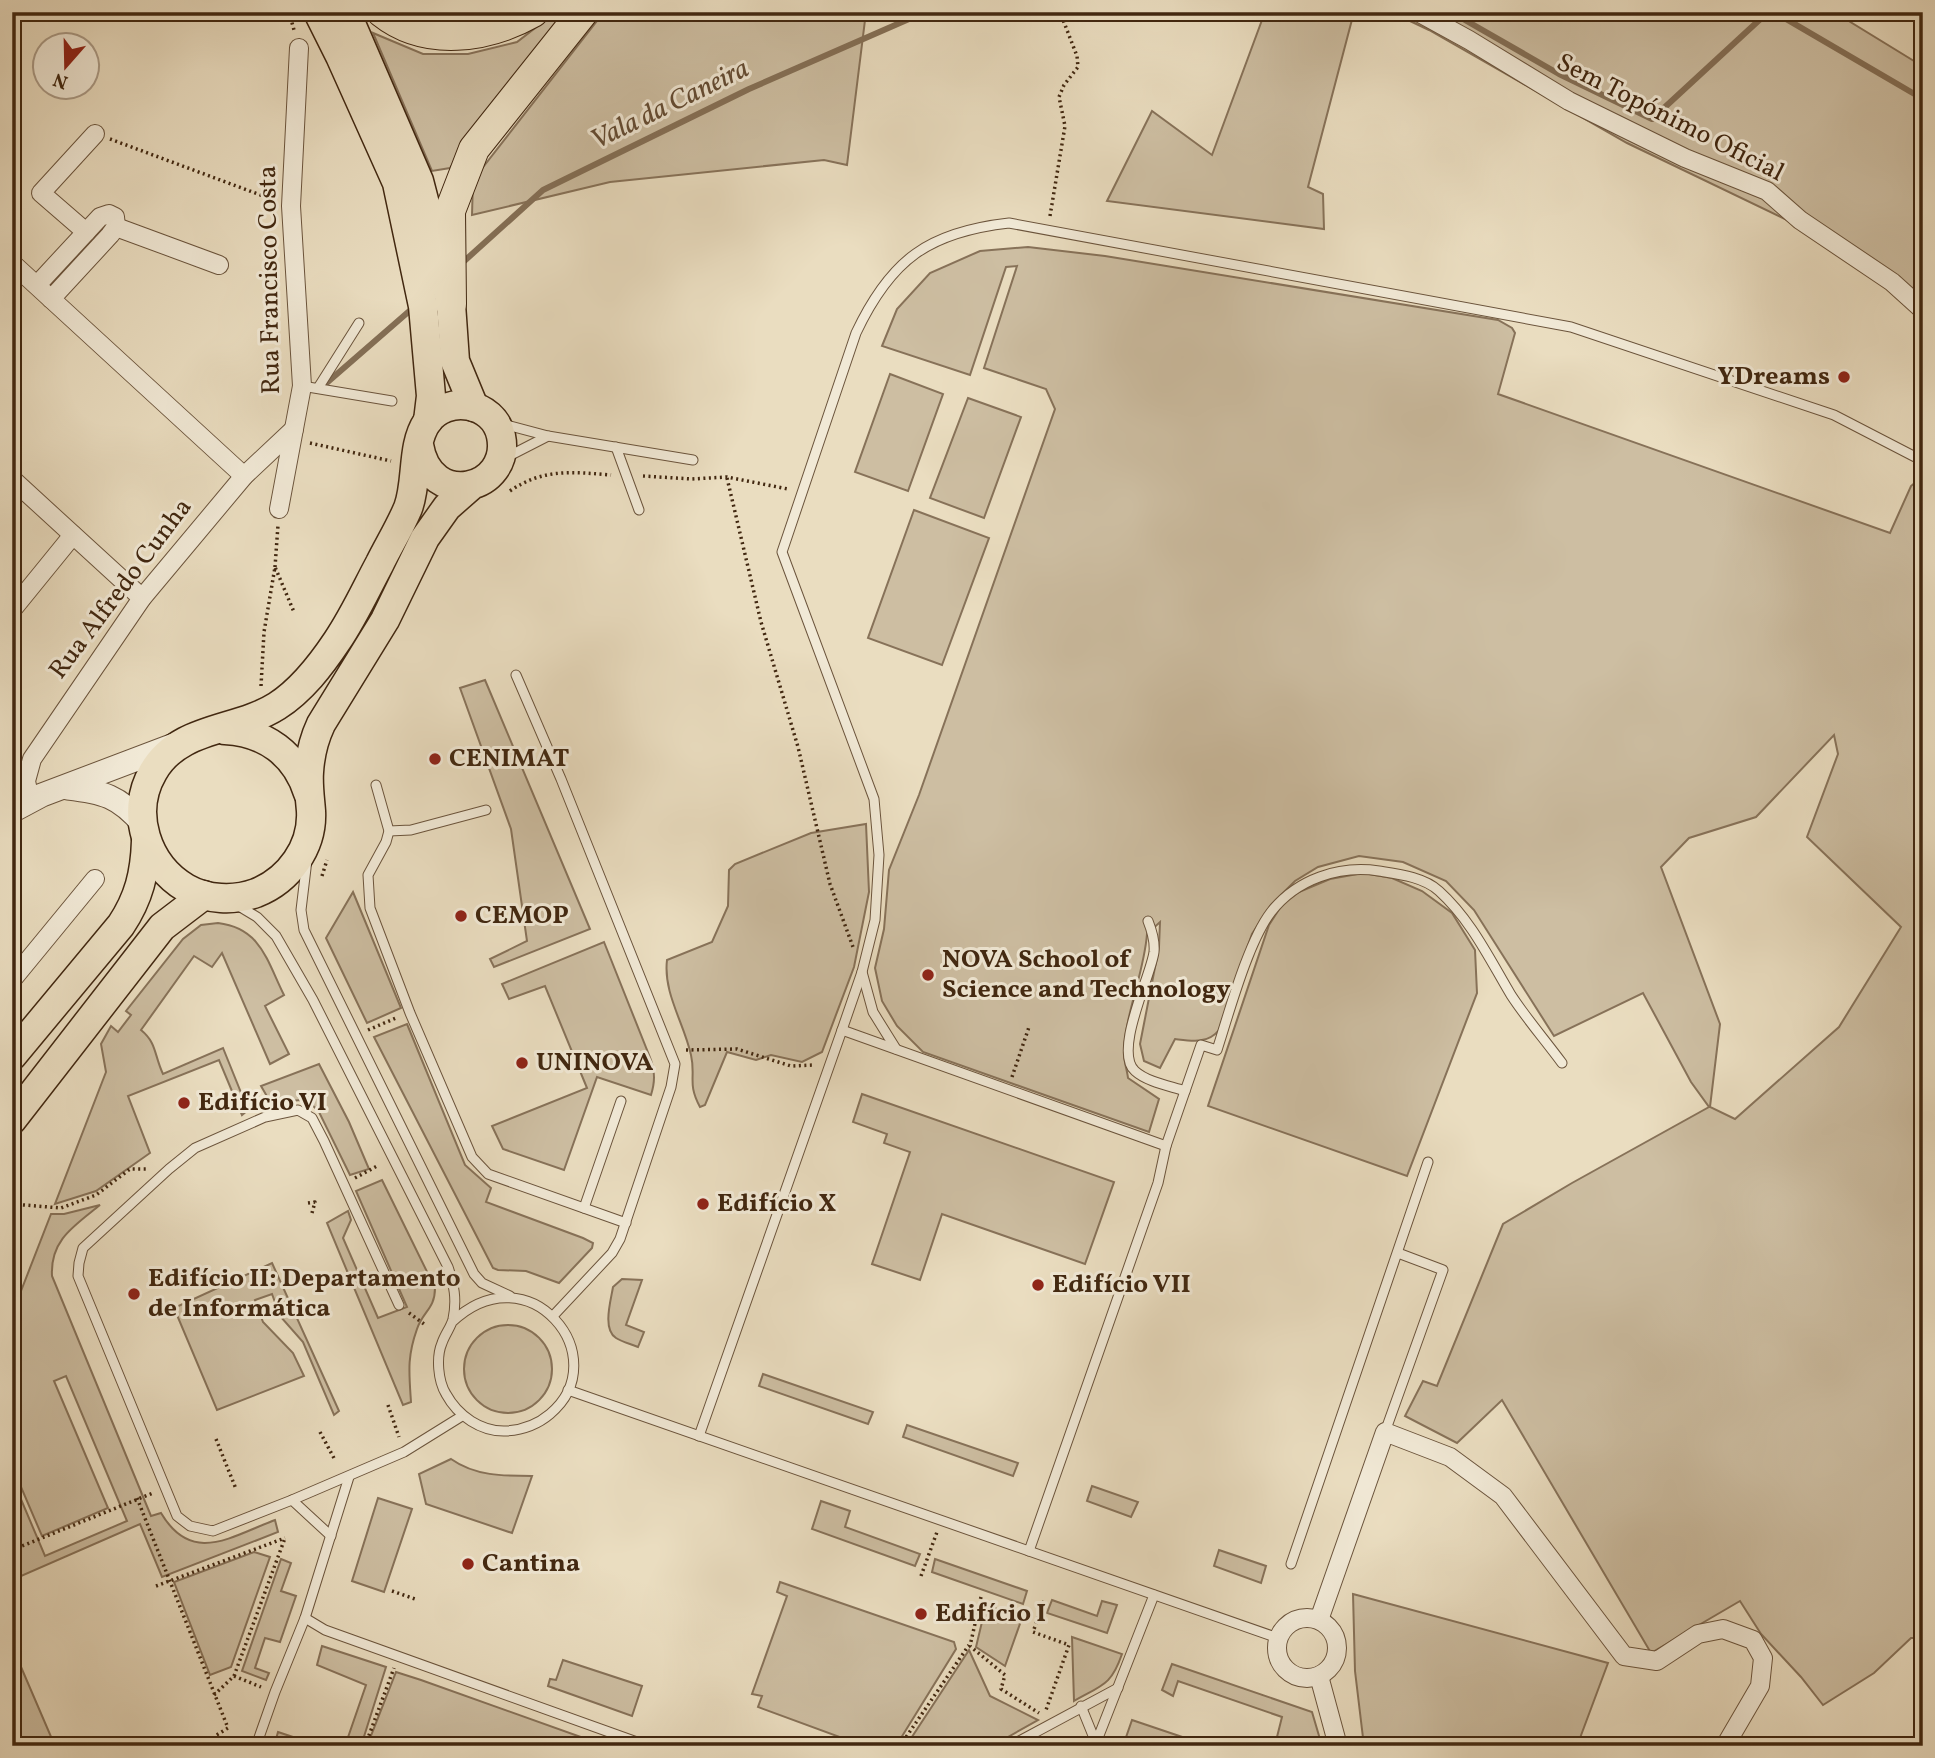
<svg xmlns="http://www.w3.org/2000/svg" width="1935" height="1758" viewBox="0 0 1935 1758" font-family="Vollkorn,serif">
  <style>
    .green { fill: #cdbea2; stroke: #877259; stroke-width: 2; fill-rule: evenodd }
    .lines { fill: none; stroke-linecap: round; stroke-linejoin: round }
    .stream { stroke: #846f56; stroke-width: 6 }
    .service-casing { stroke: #6b543c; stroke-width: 11 }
    .minor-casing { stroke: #6b543c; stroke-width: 20 }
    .tertiary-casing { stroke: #6b543c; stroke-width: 25 }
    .primary-casing { stroke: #412710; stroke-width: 31 }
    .trunk-casing { stroke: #412710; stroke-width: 32 }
    .path { stroke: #412710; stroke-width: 3.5; stroke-dasharray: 2 3.5; stroke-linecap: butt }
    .service { stroke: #f1e9d6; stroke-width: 9 }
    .minor { stroke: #f1e9d6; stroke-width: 18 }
    .tertiary { stroke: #f1e9d6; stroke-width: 23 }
    .primary { stroke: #eaddc0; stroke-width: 28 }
    .trunk { stroke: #eaddc0; stroke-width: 30 }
    .poi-dot { fill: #8f2418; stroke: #f1e9d6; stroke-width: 2.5 }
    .labels { text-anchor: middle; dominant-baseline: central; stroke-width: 6; stroke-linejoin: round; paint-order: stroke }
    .street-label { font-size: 26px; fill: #412710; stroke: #f1e9d6 }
    .poi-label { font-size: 26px; font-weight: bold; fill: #412710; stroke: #f1e9d6; text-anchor: start }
    .water-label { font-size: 28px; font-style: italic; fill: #634b33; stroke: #f1e9d6 }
  </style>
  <rect width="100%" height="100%" fill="#eaddc0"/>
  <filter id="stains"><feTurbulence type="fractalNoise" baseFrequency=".00286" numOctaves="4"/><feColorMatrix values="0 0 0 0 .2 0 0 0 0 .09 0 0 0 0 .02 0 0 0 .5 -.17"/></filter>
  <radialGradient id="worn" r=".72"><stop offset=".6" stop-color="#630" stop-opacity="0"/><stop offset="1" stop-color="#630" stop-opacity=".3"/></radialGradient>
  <!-- green -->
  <g class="green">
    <path d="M556 12H568L479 125 450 168 432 171 373 33 423 54H468L517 42Z"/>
    <path d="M604 12H866L847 165 824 160 610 182 472 215 473 180Z"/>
    <path d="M1265 12H1354L1308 187 1323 194 1324 229 1107 201 1152 111 1212 155Z"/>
    <path d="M1391 12H1834L1914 61 1923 49V317L1888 285 1785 219 1627 143 1429 30Z"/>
    <path d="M1028 247 1105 256 1498 320 1512 328 1515 333 1498 394 1890 533 1911 486 1923 476V1638H1911L1874 1673 1823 1705 1801 1677 1761 1634 1740 1601 1651 1653 1502 1400 1457 1443 1405 1416 1423 1381 1437 1386 1503 1224 1572 1183 1709 1107 1691 1082 1643 993 1554 1036 1474 910 1446 881 1403 862 1359 856 1318 867 1295 881 1271 905 1252 934 1219 1030C1208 1044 1192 1041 1175 1039L1160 1068 1144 1061 1140 1044 1159 947 1160 922 1147 934C1144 973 1126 1011 1124 1051 1123 1059 1127 1069 1128 1078L1159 1099 1149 1132 923 1052 897 1026 882 1001 875 968 884 929 889 870 919 795 1055 409 1046 389 984 368 1017 266 1006 267 970 375 882 346 897 309 930 273 980 251ZM1834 735 1838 754 1807 837 1901 927 1839 1027 1735 1119 1710 1107 1720 1024 1661 867 1689 838 1756 817Z"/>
    <path d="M890 374 943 394 908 491 855 472Z"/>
    <path d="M968 398 1021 417 984 518 930 498Z"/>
    <path d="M914 510 989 538 942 665 868 638Z"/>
    <path d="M485 680 590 929 494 967 490 959 527 941 511 829 460 688Z"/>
    <path d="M866 824 869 892 854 967 822 1052 802 1062 771 1055 756 1060 727 1052 705 1105 700 1107C687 1083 696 1077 691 1055 684 1023 663 993 667 960L712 942 728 906 729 870 735 864 811 833Z"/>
    <path d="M1363 873 1392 878 1422 891 1452 913 1475 950 1477 993 1407 1176 1208 1106 1269 925 1287 897 1330 879Z"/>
    <path d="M353 892 401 1008 367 1023 326 938Z"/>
    <path d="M218 923C261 928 267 961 284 995L265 1006 289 1054 270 1064 222 953 212 967 194 956 141 1030C157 1043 154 1055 163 1074L223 1048 248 1110 242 1115 219 1060 128 1096 150 1153 96 1191 55 1204 106 1072 101 1044 111 1026 118 1032 131 1015 126 1011 183 939 201 925Z"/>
    <path d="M604 942 651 1060C655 1073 655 1082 651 1095L597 1077 564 1170 503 1149 492 1126 587 1088 545 986 509 999 502 984Z"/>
    <path d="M407 1024 465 1165 491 1188 486 1202 583 1238 593 1243 592 1248 559 1283 526 1271 498 1270 493 1268 374 1037Z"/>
    <path d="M319 1064 349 1122 369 1169 350 1175 319 1112C305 1094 292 1101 272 1105L261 1086Z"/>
    <path d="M862 1094 1114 1182 1085 1264 942 1214 920 1280 872 1264 910 1152 884 1143 887 1134 853 1122Z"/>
    <path d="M382 1180 435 1288C435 1309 423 1311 417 1329 407 1357 409 1372 411 1402L403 1405 327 1223 348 1211 351 1220 343 1238 378 1318 407 1307 356 1191Z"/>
    <path d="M100 1205C74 1226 50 1240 52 1276L151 1516 161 1513C192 1565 230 1537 275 1520L278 1532 162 1577 140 1524 12 1580V1478L45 1556 127 1521 66 1376 54 1381 108 1508 42 1536 12 1466V1321L21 1291 51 1214H64Z"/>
    <path d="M272 1263 339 1411 334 1415 303 1342 280 1316 272 1294 255 1300 263 1322 293 1353 304 1376 217 1410 174 1308Z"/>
    <path d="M622 1279 642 1280 626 1325 644 1332 638 1347C631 1344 622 1342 616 1338 602 1329 611 1300 613 1287Z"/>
    <circle cx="508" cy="1369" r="44"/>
    <path d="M763 1374 873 1412 868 1424 759 1386Z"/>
    <path d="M907 1425 1018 1463 1013 1476 903 1437Z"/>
    <path d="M451 1459C475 1476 503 1476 532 1476L512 1533 426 1504 419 1474Z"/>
    <path d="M1092 1486 1138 1502 1131 1517 1087 1501Z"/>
    <path d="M378 1498 412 1509 384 1592 352 1581Z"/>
    <path d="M821 1501 850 1511 845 1527 920 1554 915 1566 812 1529Z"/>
    <path d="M1219 1550 1266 1566 1261 1583 1214 1566Z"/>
    <path d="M254 1552 270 1557 231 1667 210 1675 174 1582Z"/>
    <path d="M281 1559 291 1563 281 1591 296 1596 280 1642 265 1638 255 1668 269 1673 266 1680 242 1671Z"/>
    <path d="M935 1559 1027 1591 1023 1604 932 1572Z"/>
    <path d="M780 1582 954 1642 956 1649 896 1746H864L758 1707 762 1696 752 1694 787 1596 777 1592Z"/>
    <path d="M1353 1594 1608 1663 1577 1746H1364L1355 1671Z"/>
    <path d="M1052 1600 1097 1616 1102 1601 1117 1605 1107 1633 1047 1613Z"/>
    <path d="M986 1605 1022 1618 1005 1666 976 1647Z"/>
    <path d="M1072 1637 1122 1654C1111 1686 1102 1685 1074 1701Z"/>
    <path d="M12 1646 55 1746H12Z"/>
    <path d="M322 1646 386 1667 361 1746H345L366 1685 317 1665Z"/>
    <path d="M969 1650 990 1696 1038 1720 992 1746H906Z"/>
    <path d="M563 1660 642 1686 632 1716 548 1686 550 1679 556 1680Z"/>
    <path d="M1172 1664 1312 1712 1322 1746H1278L1276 1741 1282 1717 1178 1681 1173 1696 1162 1690Z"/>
    <path d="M396 1672 421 1680 606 1746H367Z"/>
    <path d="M1132 1720 1209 1746H1123Z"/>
    <path d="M278 1732 320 1746H274Z"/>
  </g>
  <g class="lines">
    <!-- stream -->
    <g class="stream">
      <path d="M1451 12 1559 74 1652 119 1768 12"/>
      <path d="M1774 12 1923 99"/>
      <path d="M461 264 543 190 749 89 925 12"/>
      <path d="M322 387 414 307"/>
    </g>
    <!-- service casing -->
    <g class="service-casing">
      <g id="service">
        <path d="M302 386 392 401"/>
        <path d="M318 388 359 323"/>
        <path d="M503 424 548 436 693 460"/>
        <path d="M616 447 639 510"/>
        <path d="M507 457 548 436"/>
        <path d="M516 675 561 779 675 1064 671 1087 620 1239 612 1253 553 1316"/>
        <path d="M376 785 389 831 386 842 368 875 370 908 410 1013 472 1157 488 1174 626 1223"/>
        <path d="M389 831 411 830 486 810"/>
        <path d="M307 860 301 910 304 930 474 1274 482 1283 510 1296"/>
        <path d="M237 905 257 917 276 936 313 1000 448 1267C454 1285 457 1299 453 1319 451 1327 445 1334 442 1343 436 1357 438 1381 446 1394 458 1416 481 1432 506 1431 523 1430 537 1425 550 1414 617 1358 529 1249 452 1322"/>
        <path d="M1148 921C1152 931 1155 941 1154 952 1151 976 1113 1051 1135 1071 1147 1082 1170 1086 1185 1091"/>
        <path d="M862 972 873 1012 896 1049"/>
        <path d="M842 1030 1166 1146"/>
        <path d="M584 1208 621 1101"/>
        <path d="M399 1305 324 1141 312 1118 298 1110 265 1117 195 1148 169 1169 83 1248 79 1263 78 1276 177 1516 190 1526 213 1531 292 1500 404 1452 462 1416"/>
        <path d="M568 1390 1278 1638"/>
        <path d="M1385 1432 1443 1270 1398 1253"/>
        <path d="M699 1436 842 1030 862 972 875 920 879 855 874 799 782 552 856 333C891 259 929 232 1009 223L1571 327 1834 415 1923 461"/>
        <path d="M292 1500 331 1536"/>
        <path d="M1029 1551 1158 1183 1166 1146 1201 1045 1217 1050C1229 1013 1248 942 1271 912 1297 879 1339 865 1379 871 1398 874 1424 877 1439 891 1471 920 1489 958 1511 995 1526 1018 1545 1040 1562 1063"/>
        <path d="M1291 1564 1428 1162"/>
        <path d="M305 1618 325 1630 648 1746"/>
        <path d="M1081 1706 1096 1743"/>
        <path d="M256 1746 275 1692 305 1618 349 1477"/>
        <path d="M1010 1746 1118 1688"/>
        <path d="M1097 1746 1096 1743 1154 1595"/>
      </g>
    </g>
    <!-- minor casing -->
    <g class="minor-casing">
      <g id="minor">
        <path d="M1418 12 1469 40 1569 101 1685 158 1767 191 1800 220 1892 282 1923 310"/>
        <path d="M116 227 219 265"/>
        <path d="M86 232 41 193 95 134"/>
        <path d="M12 263 244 476"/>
        <path d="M37 285 100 217 109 214 115 217 116 227 110 235 51 299"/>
        <path d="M12 479 142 598"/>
        <path d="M279 509 302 386 291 206 299 48"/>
        <path d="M12 610 73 535"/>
        <path d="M30 800 26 781 32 759 142 598 244 476 294 429"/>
        <path d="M12 980 95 879"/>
        <circle cx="1307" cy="1648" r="30"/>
        <path d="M1319 1620 1385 1432 1450 1457 1503 1496 1624 1656 1657 1661 1698 1634 1723 1629 1753 1640 1763 1658 1760 1686 1725 1746"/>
        <path d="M1319 1676 1338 1746"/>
      </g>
    </g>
    <!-- tertiary casing -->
    <g class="tertiary-casing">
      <g id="tertiary">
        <path d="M68 788C103 792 119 796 143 824"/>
        <path d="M12 811 42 795 174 745"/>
      </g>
    </g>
    <!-- primary casing -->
    <g class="primary-casing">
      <g id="primary">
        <path d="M318 12 340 56 397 183 423 306 431 396 428 421"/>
        <path d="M346 12 419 181 451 304 455 361 474 407"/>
        <path d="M419 445C430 511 512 490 501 436 494 402 447 394 427 422 411 446 418 482 408 508 400 527 389 545 380 563 366 589 354 616 337 641 321 665 302 690 277 706 236 732 179 726 153 772 129 813 147 865 186 888 207 900 234 901 256 893 289 880 313 847 311 811 310 798 308 785 309 772 310 755 314 739 321 724L385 620 425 538 447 507 472 485"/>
        <path d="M225 730C265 732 296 754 308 793"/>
        <path d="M12 1056 121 925C139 898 145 873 146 841"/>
        <path d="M12 1120 162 927 204 895"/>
      </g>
    </g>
    <!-- trunk casing -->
    <g class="trunk-casing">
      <g id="trunk">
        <path d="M382 12C426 47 487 38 533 12"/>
        <path d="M451 304 450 211 474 149 583 12"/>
      </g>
    </g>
    <!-- path -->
    <g class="path">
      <path d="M289 12 294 30"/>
      <path d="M110 139 274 200"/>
      <path d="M1050 216 1065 126 1059 97 1064 85 1078 67 1077 56 1060 12"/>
      <path d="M310 443 391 461"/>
      <path d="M643 476 692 479 727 477 788 489"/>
      <path d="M727 478 761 622 798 747 830 884 853 947"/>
      <path d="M510 491C543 468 574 472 611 475"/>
      <path d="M275 567 278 525"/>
      <path d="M261 686 264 632 275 567 294 612"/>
      <path d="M322 876 327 860"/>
      <path d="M368 1030 396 1018"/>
      <path d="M686 1050 737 1049 791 1066 813 1065"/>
      <path d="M1012 1077 1029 1027"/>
      <path d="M355 1178 379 1165"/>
      <path d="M308 1203 315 1202 312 1213"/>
      <path d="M12 1204 61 1208 96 1195 130 1169H146"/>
      <path d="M409 1313 424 1324"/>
      <path d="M388 1405 399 1437"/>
      <path d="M320 1432 335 1460"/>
      <path d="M216 1439 236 1489"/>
      <path d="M137 1498 228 1728 215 1736"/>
      <path d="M12 1550 153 1493"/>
      <path d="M921 1576 937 1532"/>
      <path d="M156 1586 285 1538"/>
      <path d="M392 1591 415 1599"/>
      <path d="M981 1597 970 1646 1005 1675 1001 1689 1039 1713"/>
      <path d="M1044 1601 1033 1632 1069 1645 1046 1710"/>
      <path d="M234 1676 261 1687"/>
      <path d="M214 1695 234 1676 285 1538"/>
      <path d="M1266 1739 1272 1746"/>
      <path d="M365 1746 394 1668"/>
      <path d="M900 1746 969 1645"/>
    </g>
    <!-- service -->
    <use href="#service" class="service"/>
    <!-- minor -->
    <use href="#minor" class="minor"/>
    <!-- tertiary -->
    <use href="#tertiary" class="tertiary"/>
    <!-- primary -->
    <use href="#primary" class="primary"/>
    <!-- trunk -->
    <use href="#trunk" class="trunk"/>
  </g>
  <!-- markers -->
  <g class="poi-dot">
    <circle cx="1844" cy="377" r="7"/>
    <circle cx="435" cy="759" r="7"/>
    <circle cx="461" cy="916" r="7"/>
    <circle cx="928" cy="975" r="7"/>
    <circle cx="522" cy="1063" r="7"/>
    <circle cx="184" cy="1103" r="7"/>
    <circle cx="703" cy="1204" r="7"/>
    <circle cx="1038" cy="1285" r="7"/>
    <circle cx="134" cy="1294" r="7"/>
    <circle cx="468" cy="1564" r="7"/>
    <circle cx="921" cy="1614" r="7"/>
  </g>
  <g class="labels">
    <!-- street labels -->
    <g class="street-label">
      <text transform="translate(1670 118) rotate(27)">Sem Topónimo Oficial</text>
      <text transform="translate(270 280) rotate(-91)">Rua Francisco Costa</text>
      <text transform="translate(121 589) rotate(-53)">Rua Alfredo Cunha</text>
    </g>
    <!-- poi labels -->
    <g class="poi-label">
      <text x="1830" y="377" text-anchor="end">YDreams</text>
      <text x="449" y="759">CENIMAT</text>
      <text x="475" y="916">CEMOP</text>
      <text x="942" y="960">NOVA School of<tspan x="942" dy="30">Science and Technology</tspan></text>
      <text x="536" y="1063">UNINOVA</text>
      <text x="198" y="1103">Edifício VI</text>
      <text x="717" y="1204">Edifício X</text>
      <text x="148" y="1279">Edifício II: Departamento<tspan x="148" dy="30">de Informática</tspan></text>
      <text x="1052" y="1285">Edifício VII</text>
      <text x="482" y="1564">Cantina</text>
      <text x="935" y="1614">Edifício I</text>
    </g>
    <!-- water labels -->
    <g class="water-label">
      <text transform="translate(670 105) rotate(-26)">Vala da Caneira</text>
    </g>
  </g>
  <!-- margin -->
  <rect width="1935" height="1758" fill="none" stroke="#eaddc0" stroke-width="42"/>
  <rect x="14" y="14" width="1907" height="1730" fill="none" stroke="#412710" stroke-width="3.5"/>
  <rect x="21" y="21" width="1893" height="1716" fill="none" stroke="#412710" stroke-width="2"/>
  <!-- north arrow -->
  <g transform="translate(66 66) rotate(200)"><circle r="33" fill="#f1e9d6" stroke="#ab9b87" stroke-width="2"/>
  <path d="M0-5L12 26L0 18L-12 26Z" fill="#8f2418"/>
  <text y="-10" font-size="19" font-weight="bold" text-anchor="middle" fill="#412710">N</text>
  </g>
  <rect width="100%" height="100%" filter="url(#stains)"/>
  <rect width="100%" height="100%" fill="url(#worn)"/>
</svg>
